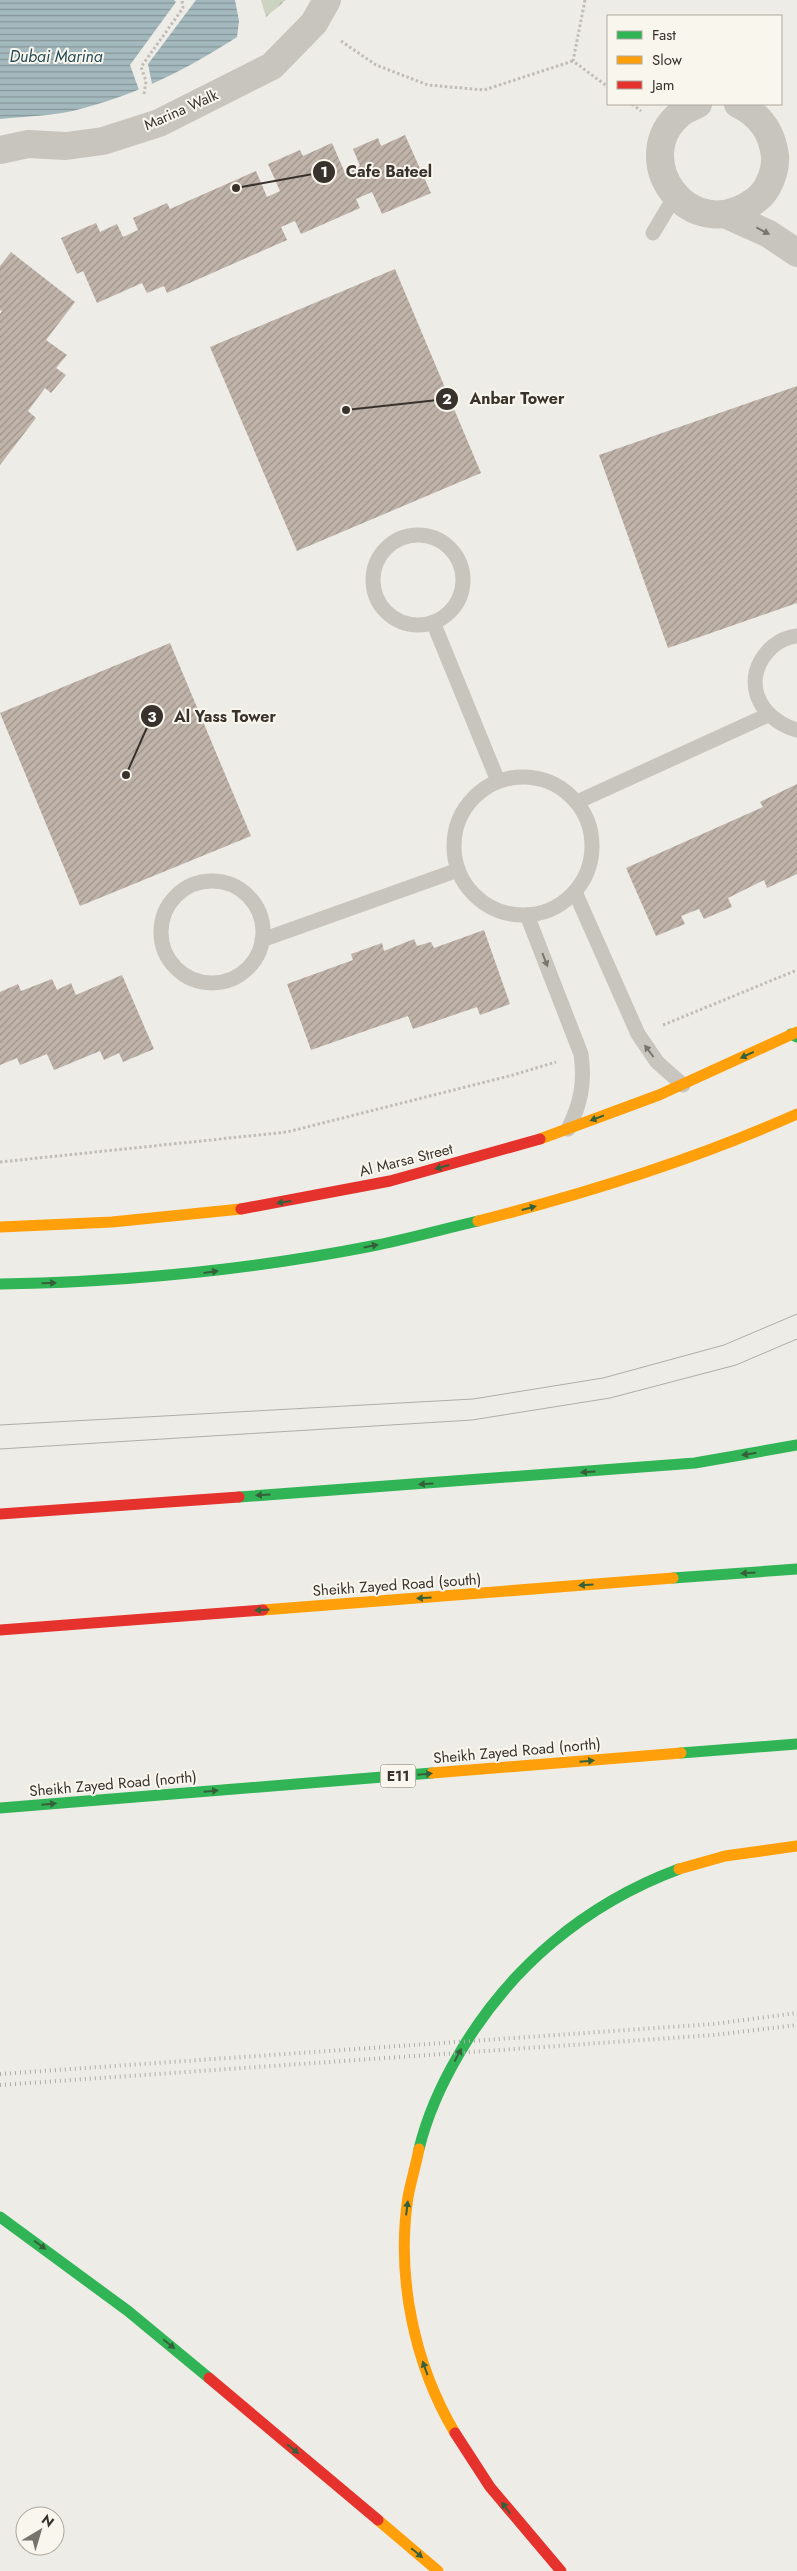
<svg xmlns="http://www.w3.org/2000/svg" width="797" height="2571" viewBox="0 0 797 2571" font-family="Jost,sans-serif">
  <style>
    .forest { fill: url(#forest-firs) }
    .water { fill: url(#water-rules) }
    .pier { fill: #eeece6 }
    .building { fill: url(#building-hatch) }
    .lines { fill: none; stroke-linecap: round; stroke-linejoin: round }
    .path { stroke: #c0bdb7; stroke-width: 3; stroke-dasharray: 2.5 2.5; stroke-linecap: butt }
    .lane { stroke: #c8c4be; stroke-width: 15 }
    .street { stroke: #c8c4be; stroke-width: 28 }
    .fast { stroke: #30b455; stroke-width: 11 }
    .slow { stroke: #ff9f0a; stroke-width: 11 }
    .jam { stroke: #e5322d; stroke-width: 11 }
    .tram { stroke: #afada9; stroke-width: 1 }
    .rail { stroke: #afada9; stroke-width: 4; stroke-dasharray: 1 4; stroke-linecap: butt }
    .oneway { fill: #79746e }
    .oneway2 { fill: #36603a }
    .labels { text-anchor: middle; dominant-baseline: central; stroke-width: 4; stroke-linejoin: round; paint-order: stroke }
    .shield { fill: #f9f6ee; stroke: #736d66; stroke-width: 1 }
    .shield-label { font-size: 14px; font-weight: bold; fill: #39322c }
    .street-label { font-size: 15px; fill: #39322c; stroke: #f9f6ee }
    .water-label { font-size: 16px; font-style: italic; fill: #254b57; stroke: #f9f6ee }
    .leader { fill: none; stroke: #39322c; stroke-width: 2 }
    .callout-dot { fill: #39322c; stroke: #f9f6ee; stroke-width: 2 }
    .mark-label { font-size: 15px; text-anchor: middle; font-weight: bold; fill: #fff }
    .callout-label { font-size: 16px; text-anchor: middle; font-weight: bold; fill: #39322c; stroke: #f9f6ee; stroke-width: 4; stroke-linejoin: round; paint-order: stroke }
  </style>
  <defs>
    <pattern id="forest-firs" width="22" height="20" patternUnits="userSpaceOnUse" patternTransform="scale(1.25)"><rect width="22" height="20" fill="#ccd4c1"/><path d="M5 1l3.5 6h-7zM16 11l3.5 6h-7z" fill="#b0b6a6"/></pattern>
    <pattern id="water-rules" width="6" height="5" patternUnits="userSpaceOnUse" patternTransform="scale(1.25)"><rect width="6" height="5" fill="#a3b9bd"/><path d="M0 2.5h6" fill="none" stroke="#86979a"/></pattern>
    <pattern id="building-hatch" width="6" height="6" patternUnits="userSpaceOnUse" patternTransform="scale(1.25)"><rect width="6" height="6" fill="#c0b4aa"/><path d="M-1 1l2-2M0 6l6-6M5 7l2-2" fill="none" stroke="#9d938b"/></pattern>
  </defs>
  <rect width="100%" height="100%" fill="#eeece6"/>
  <!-- forest -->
  <path class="forest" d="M261 0H286L266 17Z"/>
  <!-- water -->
  <path class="water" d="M0 0H235L239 21 237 37C189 68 140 93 84 108 57 116 28 116 0 119Z"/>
  <!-- pier -->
  <path class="pier" d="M174 0H196L148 64 152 84 139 90 130 65 176 2Z"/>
  <!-- building -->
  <g class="building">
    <path d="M405 135 431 193 382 214 372 192 356 199 360 208 301 234 295 221 281 227 287 240 167 293 164 286 147 293 142 283 97 303 83 271 77 274 61 238 96 223 100 232 117 224 123 237 138 230 133 218 167 203 170 209 256 171 267 197 280 191 268 164 300 150 303 156 332 143 345 173 360 166 353 149 378 138 381 146Z"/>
    <path d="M11 252 75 302 46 340 67 355 56 368 66 375 51 393 45 388 28 411 36 418 0 465V314L2 311 0 310V266Z"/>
    <path d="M395 269 481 473 297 551 210 347Z"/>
    <path d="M797 386V603L668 648 599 455Z"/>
    <path d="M170 643 251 836 80 906 0 713Z"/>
    <path d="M797 784V874L767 888 764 880 728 898 732 907 704 919 699 909 681 916 685 924 656 936 626 868 763 807 760 802Z"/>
    <path d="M484 930 510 1004 480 1015 477 1007 413 1029 408 1016 311 1050 287 984 353 960 351 954 382 943 384 951 414 939 417 946 431 942 434 948Z"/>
    <path d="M122 975 154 1049 123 1062 119 1053 104 1060 100 1051 54 1070 47 1054 20 1065 17 1058 0 1065V992L18 984 21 991 52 979 57 990 71 983 76 995Z"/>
  </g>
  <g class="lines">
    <!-- path -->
    <g class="path">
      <path d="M585 0 573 61 608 87"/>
      <path d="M341 41 376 65 428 85 484 90 573 61"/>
      <path d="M144 94 146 81 141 67 183 8 182 0"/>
      <path d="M632 104 641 111"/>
      <path d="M663 1025 797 970"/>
      <path d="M0 1162 287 1132 513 1075 556 1062"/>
    </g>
    <!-- lane -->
    <g class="lane">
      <path d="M653 233 675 196"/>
      <circle cx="418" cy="580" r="45"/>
      <path d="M433 622 498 781"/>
      <path d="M797 636C788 637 779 641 772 647 739 678 758 719 797 730"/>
      <circle cx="523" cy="846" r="69"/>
      <path d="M577 802 768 715"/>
      <circle cx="212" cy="932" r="51"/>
      <path d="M575 892 638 1034 657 1062 683 1085"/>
      <path d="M527 915 581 1054C585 1082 581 1104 568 1129"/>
      <path d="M262 940 458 870"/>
    </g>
    <!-- street -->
    <g class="street">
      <path d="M698 104C692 107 686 109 681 113 626 157 689 250 756 200 768 191 776 172 775 156 772 131 760 115 738 104"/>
      <path d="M0 150 28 144 66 146 103 141 159 123 272 66 314 23 327 0"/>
      <path d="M727 215 769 234 797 253"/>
    </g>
    <!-- fast -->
    <g class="fast">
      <path d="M791 1034 797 1037"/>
      <path d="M0 1284C125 1282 249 1270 372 1246 408 1239 443 1229 478 1221"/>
      <path d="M239 1497 695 1463 797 1445"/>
      <path d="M673 1578 797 1569"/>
      <path d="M681 1753 797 1744"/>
      <path d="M0 1808 432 1773"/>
      <path d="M419 2149C427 2116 442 2083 459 2054 509 1968 585 1904 679 1869"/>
      <path d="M0 2217 128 2311 209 2378"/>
    </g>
    <!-- slow -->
    <g class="slow">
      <path d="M540 1139 659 1095 797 1032"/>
      <path d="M478 1221C588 1193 694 1160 797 1114"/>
      <path d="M0 1227 112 1222 241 1209"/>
      <path d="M263 1610 673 1578"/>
      <path d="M432 1773 681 1753"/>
      <path d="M679 1869 725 1856 797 1846"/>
      <path d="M419 2149C416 2165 411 2181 408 2197 396 2277 414 2364 455 2433"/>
      <path d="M378 2520 438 2571"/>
    </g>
    <!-- jam -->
    <g class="jam">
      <path d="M241 1209 390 1181 540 1139"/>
      <path d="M0 1514 239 1497"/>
      <path d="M0 1630 263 1610"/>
      <path d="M209 2378 378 2520"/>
      <path d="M455 2433 490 2487 561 2571"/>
    </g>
    <!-- tram -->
    <g class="tram">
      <path d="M0 1425 473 1399 603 1378 724 1345 797 1314"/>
      <path d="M0 1449 472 1420 610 1398 736 1365 797 1339"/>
    </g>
    <!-- rail -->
    <g class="rail">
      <path d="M0 2074 713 2024 797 2013"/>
      <path d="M0 2085 714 2035 797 2025"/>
    </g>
  </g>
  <!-- one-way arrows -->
  <defs><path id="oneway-solid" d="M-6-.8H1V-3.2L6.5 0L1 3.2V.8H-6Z" transform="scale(1.25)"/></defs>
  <g class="oneway">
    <use href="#oneway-solid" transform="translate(763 231) rotate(28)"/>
    <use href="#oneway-solid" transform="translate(545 960) rotate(69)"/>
    <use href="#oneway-solid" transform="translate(649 1051) rotate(-127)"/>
  </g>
  <g class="oneway2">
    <use href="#oneway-solid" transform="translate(747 1055) rotate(155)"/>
    <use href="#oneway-solid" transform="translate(597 1118) rotate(159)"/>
    <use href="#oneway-solid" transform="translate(442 1167) rotate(165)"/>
    <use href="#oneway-solid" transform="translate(284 1202) rotate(172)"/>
    <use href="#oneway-solid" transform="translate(529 1208) rotate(-15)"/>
    <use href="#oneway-solid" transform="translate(371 1246) rotate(-11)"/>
    <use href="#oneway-solid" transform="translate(211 1272) rotate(-8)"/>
    <use href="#oneway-solid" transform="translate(49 1283) rotate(-2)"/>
    <use href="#oneway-solid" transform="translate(749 1454) rotate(171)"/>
    <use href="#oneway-solid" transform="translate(588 1472) rotate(176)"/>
    <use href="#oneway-solid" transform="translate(426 1484) rotate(176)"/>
    <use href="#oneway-solid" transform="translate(263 1495) rotate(176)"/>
    <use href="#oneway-solid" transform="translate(748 1573) rotate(176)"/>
    <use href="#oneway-solid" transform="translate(586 1585) rotate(176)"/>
    <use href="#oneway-solid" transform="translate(424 1598) rotate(176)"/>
    <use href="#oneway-solid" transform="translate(262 1610) rotate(176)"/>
    <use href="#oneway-solid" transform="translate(587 1761) rotate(-5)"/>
    <use href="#oneway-solid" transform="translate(425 1774) rotate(-5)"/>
    <use href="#oneway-solid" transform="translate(211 1791) rotate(-5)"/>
    <use href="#oneway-solid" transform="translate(49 1804) rotate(-5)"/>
    <use href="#oneway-solid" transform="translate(458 2055) rotate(-62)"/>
    <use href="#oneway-solid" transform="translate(407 2208) rotate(-83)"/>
    <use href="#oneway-solid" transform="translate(40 2245) rotate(36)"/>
    <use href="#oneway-solid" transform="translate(169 2344) rotate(39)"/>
    <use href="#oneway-solid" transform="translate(425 2368) rotate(-110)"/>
    <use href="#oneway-solid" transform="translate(293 2449) rotate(40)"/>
    <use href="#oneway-solid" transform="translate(506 2508) rotate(-127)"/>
    <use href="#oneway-solid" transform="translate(417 2553) rotate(40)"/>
  </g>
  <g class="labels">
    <!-- shield labels -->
    <rect class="shield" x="380.5" y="1764.5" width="35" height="23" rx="4"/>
    <g class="shield-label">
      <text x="398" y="1776">E11</text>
    </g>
    <!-- street labels -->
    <g class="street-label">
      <text transform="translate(181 110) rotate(-24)">Marina Walk</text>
      <text transform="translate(406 1160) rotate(-14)">Al Marsa Street</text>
      <text transform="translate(397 1585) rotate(-4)">Sheikh Zayed Road (south)</text>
      <text transform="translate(517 1751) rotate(-5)">Sheikh Zayed Road (north)</text>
      <text transform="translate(113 1784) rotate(-5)">Sheikh Zayed Road (north)</text>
    </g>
    <!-- water labels -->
    <g class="water-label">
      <text x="56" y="56">Dubai Marina</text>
    </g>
  </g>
  <!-- callouts -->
  <path class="leader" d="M236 188L324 172M346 410L447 399M126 775L152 716"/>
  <g class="callout-dot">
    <circle cx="236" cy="188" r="5"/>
    <circle cx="346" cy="410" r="5"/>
    <circle cx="126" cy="775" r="5"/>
    <circle cx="324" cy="172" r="12"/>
    <circle cx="447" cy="399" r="12"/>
    <circle cx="152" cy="716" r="12"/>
  </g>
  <g class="mark-label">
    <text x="324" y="177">1</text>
    <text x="447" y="404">2</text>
    <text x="152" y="722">3</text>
  </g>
  <g class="callout-label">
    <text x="389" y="177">Cafe Bateel</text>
    <text x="517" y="404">Anbar Tower</text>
    <text x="225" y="722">Al Yass Tower</text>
  </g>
  <!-- legend -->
  <rect x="607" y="15" width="175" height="90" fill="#f9f6ee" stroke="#aca8a0"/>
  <rect x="617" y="31" width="25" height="8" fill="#30b455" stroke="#aca8a0"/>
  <text x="652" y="40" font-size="15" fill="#39322c">Fast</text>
  <rect x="617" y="56" width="25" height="8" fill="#ff9f0a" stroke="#aca8a0"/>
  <text x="652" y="65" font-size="15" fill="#39322c">Slow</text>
  <rect x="617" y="81" width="25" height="8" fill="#e5322d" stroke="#aca8a0"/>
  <text x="652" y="90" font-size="15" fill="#39322c">Jam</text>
  <!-- north arrow -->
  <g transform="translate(40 2531) rotate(38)"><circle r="24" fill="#f9f6ee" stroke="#aca8a0"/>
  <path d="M0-4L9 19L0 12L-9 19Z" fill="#78736d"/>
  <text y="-8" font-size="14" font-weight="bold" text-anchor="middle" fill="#39322c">N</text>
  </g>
</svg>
